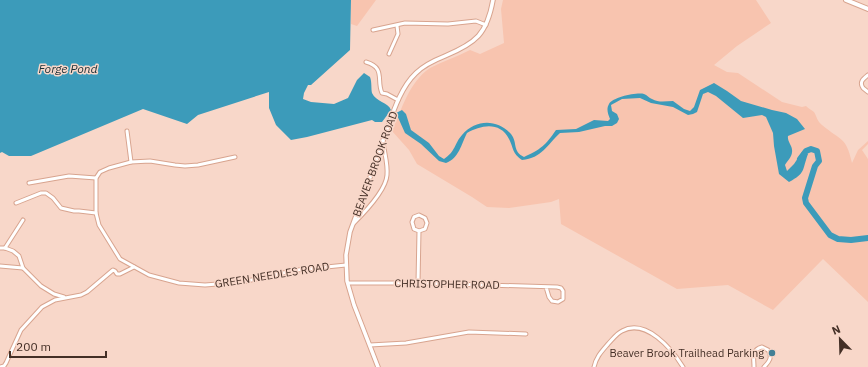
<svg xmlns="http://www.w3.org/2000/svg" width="868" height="367" viewBox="0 0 868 367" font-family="'IBM Plex Sans',sans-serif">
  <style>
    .green { fill: #f8c4af }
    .water { fill: #3c9bba }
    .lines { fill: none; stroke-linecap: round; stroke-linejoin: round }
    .river { stroke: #3c9bba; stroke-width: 6 }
    .minor-casing { stroke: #d8a48f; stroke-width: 5 }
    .tertiary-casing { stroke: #d8a48f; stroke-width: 5.5 }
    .secondary-casing { stroke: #d8a48f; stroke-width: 6 }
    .minor { stroke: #fff; stroke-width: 3 }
    .tertiary { stroke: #fff; stroke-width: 3.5 }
    .secondary { stroke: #fff; stroke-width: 4 }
    .poi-dot { fill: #438096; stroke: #f8d7c9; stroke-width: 1.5 }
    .labels { text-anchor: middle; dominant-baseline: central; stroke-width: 3; stroke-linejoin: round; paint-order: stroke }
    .street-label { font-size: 11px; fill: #442f26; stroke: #f8d7c9 }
    .poi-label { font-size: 11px; fill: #442f26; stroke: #f8d7c9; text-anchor: end }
    .water-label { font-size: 12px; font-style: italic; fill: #1b3038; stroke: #f8d7c9 }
  </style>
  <rect width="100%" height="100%" fill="#f8d7c9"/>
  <!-- green -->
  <g class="green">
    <path d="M351 0H376L357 26 351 24Z"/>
    <path d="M503 0H756L771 23 737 46 714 65 727 72 738 73 782 102 802 107 806 106C809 109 812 110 814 112 817 117 817 121 822 125 841 141 846 136 852 163L858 150 868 141V144L862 150 868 159V302L823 259 773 310 728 285 677 289 561 224 559 199 551 202 509 208 487 207 472 197 417 164 409 150 392 131C402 109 409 82 430 68 443 61 457 57 470 50L480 54 504 43 501 9Z"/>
  </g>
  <!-- water -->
  <g class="water">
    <path d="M0 0H351L350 50 311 85H308L304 93 303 99 311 102 334 104 348 98 357 80 364 73 370 77C372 82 371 89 372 93 376 102 388 102 391 110L382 122H375L372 120 307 137 291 140 276 125 269 108V92L198 115 187 124 143 109 31 156H9L2 152 0 153Z"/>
    <path d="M714 83 727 91 741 101 772 110 786 113 797 119 805 129 788 136C787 142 793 146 792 152 792 157 787 161 785 165L787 171 794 164 802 152 808 154C802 170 806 173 789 182L779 174 774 146 773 133 766 117 762 115 743 118 716 96 708 92 703 94 697 112 693 114 688 115 673 107 651 103 640 98 622 99 611 105 612 111 617 114 619 119 617 123 612 126H605L579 132 560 133C547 145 542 158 522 160 512 153 514 149 509 139 500 121 481 125 467 133 461 145 459 158 446 163L439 161 421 144 405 133 396 113 402 110 406 114 411 130 429 143 439 156 444 159C456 151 454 144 462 135 476 119 497 119 511 134 518 143 512 151 524 157 541 149 545 146 556 130L576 129 594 120 608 121 610 119C608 114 606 109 609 104 613 97 637 92 644 94 647 95 649 98 652 99 659 103 666 101 673 101L684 109 690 111 694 107 700 90Z"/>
  </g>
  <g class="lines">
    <!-- river -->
    <path class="river" d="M800 159 806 151 811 149 817 151 819 161 815 166 805 198 806 203 830 235 838 239 851 240 868 238"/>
    <!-- minor casing -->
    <g class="minor-casing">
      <g id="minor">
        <path d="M373 30 405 23 448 24 476 21 486 25"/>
        <path d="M389 54 398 34 397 26"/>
        <path d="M366 62C386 68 376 80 382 93L387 94 398 100"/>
        <path d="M868 75C863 79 859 82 863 88L868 92"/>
        <path d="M127 131 131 162"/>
        <path d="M235 157 198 165 185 166 175 165 150 161 131 162 109 168 100 172 96 178V213L99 225 120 259 149 275 179 283 205 285 242 282 297 270 346 265"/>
        <path d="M29 183 69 176 96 178"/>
        <path d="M16 203 41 193H46L53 198 61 208 74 211H79L96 213"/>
        <path d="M354 223C365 212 386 190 387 175 388 163 384 152 383 141"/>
        <path d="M0 248H5L13 251 19 256 23 268 41 286 54 294 64 297"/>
        <path d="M5 248 23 220"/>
        <path d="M0 266 23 268"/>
        <path d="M348 283H418L557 287 561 288 563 291V299L558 302 552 301 549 297 546 287"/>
        <path d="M418 283 419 231 425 229 427 223 425 218 419 215 414 217 412 222 414 229 419 231"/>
        <path d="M370 345 406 343 469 332 526 334"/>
        <path d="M0 367 4 366 6 363 21 330 42 307 55 300 81 295 87 292 113 270 115 271 117 274H120L134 267"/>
        <path d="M594 367C596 357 602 351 608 344 613 339 616 334 622 331 646 318 672 349 683 367"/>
        <path d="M754 367C754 358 751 350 762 347L768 350C773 357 769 362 764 367"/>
      </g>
    </g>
    <!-- tertiary casing -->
    <g class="tertiary-casing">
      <path id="tertiary" d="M378 367 354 305 347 281 346 255 350 232C361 202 372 173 382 143 391 120 398 90 416 73 424 65 435 60 445 56 476 43 487 34 493 0"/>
    </g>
    <!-- secondary casing -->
    <g class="secondary-casing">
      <path id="secondary" d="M846 0 868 9"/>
    </g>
    <!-- minor -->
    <use href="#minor" class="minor"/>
    <!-- tertiary -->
    <use href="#tertiary" class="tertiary"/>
    <!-- secondary -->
    <use href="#secondary" class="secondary"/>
  </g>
  <!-- markers -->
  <circle class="poi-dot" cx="772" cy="353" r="4"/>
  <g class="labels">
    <!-- street labels -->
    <g class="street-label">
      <text transform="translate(375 164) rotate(-70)">BEAVER BROOK ROAD</text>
      <text transform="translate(272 275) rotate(-9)">GREEN NEEDLES ROAD</text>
      <text transform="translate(447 284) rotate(1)">CHRISTOPHER ROAD</text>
    </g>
    <!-- poi labels -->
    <g class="poi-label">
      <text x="764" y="353">Beaver Brook Trailhead Parking</text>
    </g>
    <!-- water labels -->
    <g class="water-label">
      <text x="68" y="68">Forge Pond</text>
    </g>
  </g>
  <!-- north arrow -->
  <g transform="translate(840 339) rotate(337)" stroke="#f8d7c9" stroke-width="3" paint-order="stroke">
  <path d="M0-3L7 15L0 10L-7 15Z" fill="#442f26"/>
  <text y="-6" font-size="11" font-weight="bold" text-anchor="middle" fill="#442f26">N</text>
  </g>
  <!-- scale -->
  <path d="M10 351v6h96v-6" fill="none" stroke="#442f26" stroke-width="2"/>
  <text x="16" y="351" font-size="12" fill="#442f26" stroke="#f8d7c9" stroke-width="3" paint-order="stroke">200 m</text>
</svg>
